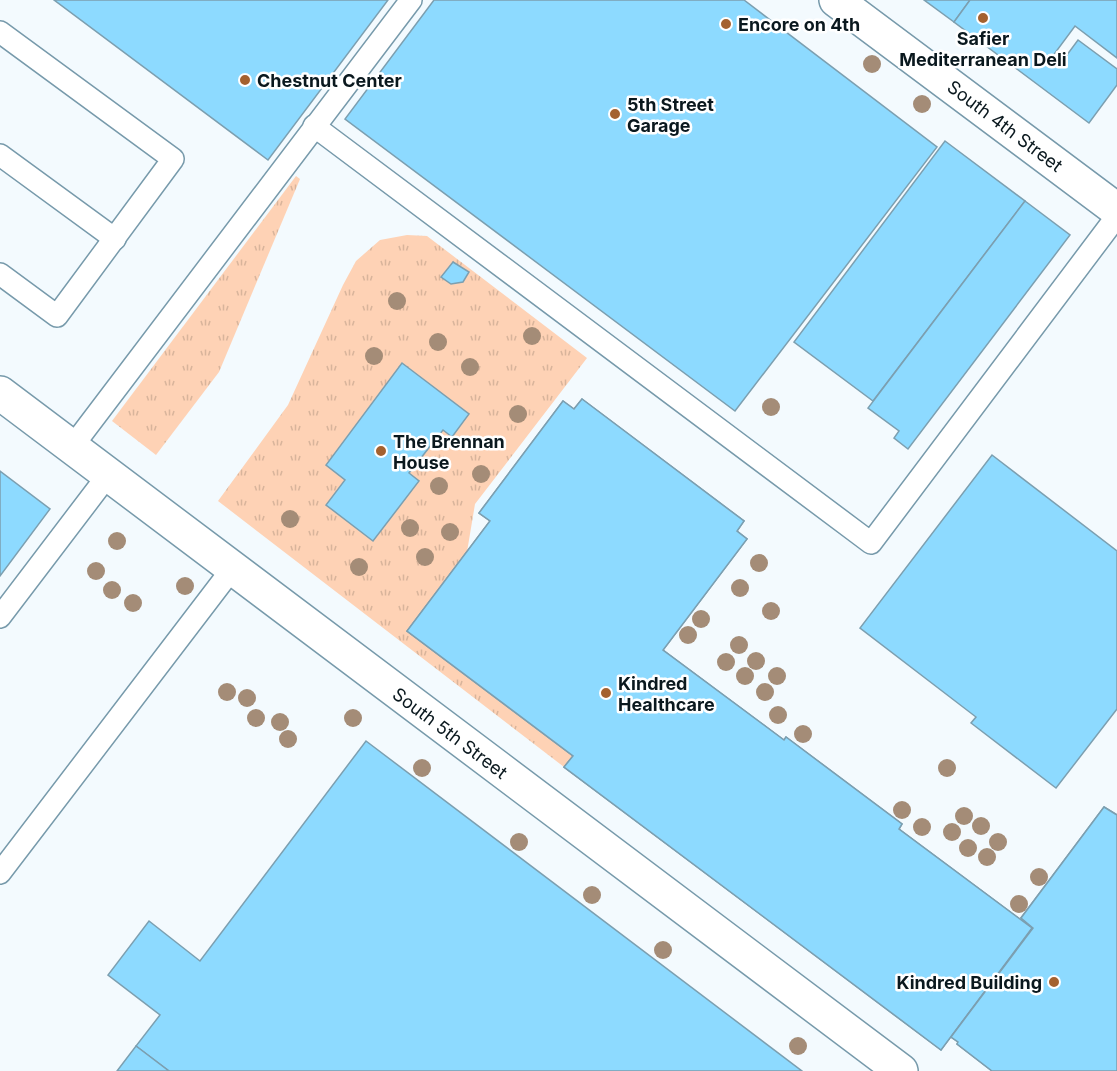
<svg xmlns="http://www.w3.org/2000/svg" width="1117" height="1071" viewBox="0 0 1117 1071" font-family="Inter,sans-serif">
  <style>
    .grass { fill: url(#grass-tufts); fill-rule: evenodd }
    .building { fill: #8ddaff; stroke: #7c9fb0; stroke-width: 1.5 }
    .lines { fill: none; stroke-linecap: round; stroke-linejoin: round }
    .service-casing { stroke: #779aab; stroke-width: 24 }
    .tertiary-casing { stroke: #779aab; stroke-width: 36 }
    .service { stroke: #fff; stroke-width: 21 }
    .tertiary { stroke: #fff; stroke-width: 33 }
    .tree { fill: #a48c77 }
    .poi-dot { fill: #a4612f; stroke: #fff; stroke-width: 2 }
    .labels { text-anchor: middle; dominant-baseline: central; stroke-width: 5; stroke-linejoin: round; paint-order: stroke }
    .poi-label { font-size: 18px; font-weight: bold; fill: #0a181e; stroke: #fff; text-anchor: start }
    .street-label { font-size: 18px; fill: #0a181e; stroke: #fff }
  </style>
  <defs>
    <pattern id="grass-tufts" width="24" height="20" patternUnits="userSpaceOnUse" patternTransform="scale(1.5)"><rect width="24" height="20" fill="#fed2b5"/><path d="M3 7l-1-3M5 7V3M7 7l1-3M15 17l-1-3M17 17v-4M19 17l1-3" fill="none" stroke="#d8b49b"/></pattern>
  </defs>
  <rect width="100%" height="100%" fill="#f3fafe"/>
  <!-- grass -->
  <g class="grass">
    <path d="M296 176 300 179 219 372 156 455 112 421Z"/>
    <path d="M407 235 427 236 587 358 475 504 467 552 573 756 564 767 218 501 288 405 343 285 356 261 380 240ZM402 364 469 414 452 437 443 430 409 473 419 481 373 541 327 505 345 480 326 465Z"/>
  </g>
  <!-- building -->
  <g class="building">
    <path d="M54 0H388L268 160Z"/>
    <path d="M434 0H744L937 147 735 411 345 119Z"/>
    <path d="M924 0H970L954 22Z"/>
    <path d="M970 0H1117V58L1075 26 1052 57 1061 63 1078 40 1117 69V85L1089 123 954 22Z"/>
    <path d="M945 141 1025 201 873 401 794 342Z"/>
    <path d="M1025 201 1070 235 908 449 894 438 899 431 868 408Z"/>
    <path d="M453 262 469 272 463 282 451 284 441 277Z"/>
    <path d="M402 363 469 414 452 437 443 430 409 473 419 481 373 541 326 505 345 480 326 465Z"/>
    <path d="M582 399 744 521 737 531 747 539 663 650 784 740 786 737 902 824 899 829 1032 928 941 1050 564 767 573 756 407 631 490 521 479 513 563 401 574 409Z"/>
    <path d="M582 399 744 521 737 531 747 539 663 650 784 740 786 737 902 824 899 829 1032 928 941 1050 564 767 573 756 407 631 490 521 479 513 563 401 574 409Z"/>
    <path d="M992 455 1117 551V709L1056 788 971 723 976 717 860 628Z"/>
    <path d="M0 471 50 509 0 576Z"/>
    <path d="M366 741 802 1071H169L136 1046 160 1015 108 975 149 921 200 961Z"/>
    <path d="M1104 807 1117 815V1071H992L957 1044 958 1042 951 1037 1033 928 1021 918Z"/>
    <path d="M1104 807 1117 815V1071H992L957 1044 958 1042 951 1037 1033 928 1021 918Z"/>
    <path d="M136 1046 169 1071H117Z"/>
  </g>
  <g class="lines">
    <!-- service casing -->
    <g class="service-casing">
      <g id="service">
        <path d="M0 32 173 159 57 316 0 274"/>
        <path d="M314 126 871 543 1117 216"/>
        <path d="M0 155 115 239"/>
        <path d="M72 447 411 0"/>
        <path d="M0 617 108 475"/>
        <path d="M0 873 232 569"/>
      </g>
    </g>
    <!-- tertiary casing -->
    <g class="tertiary-casing">
      <g id="tertiary">
        <path d="M836 0 1117 210"/>
        <path d="M0 393 901 1071"/>
      </g>
    </g>
    <!-- service -->
    <use href="#service" class="service"/>
    <!-- tertiary -->
    <use href="#tertiary" class="tertiary"/>
  </g>
  <!-- trees -->
  <g class="tree">
    <circle cx="872" cy="64" r="9"/>
    <circle cx="922" cy="104" r="9"/>
    <circle cx="397" cy="301" r="9"/>
    <circle cx="532" cy="336" r="9"/>
    <circle cx="438" cy="342" r="9"/>
    <circle cx="374" cy="356" r="9"/>
    <circle cx="470" cy="367" r="9"/>
    <circle cx="771" cy="407" r="9"/>
    <circle cx="518" cy="414" r="9"/>
    <circle cx="481" cy="474" r="9"/>
    <circle cx="439" cy="486" r="9"/>
    <circle cx="290" cy="519" r="9"/>
    <circle cx="410" cy="528" r="9"/>
    <circle cx="450" cy="532" r="9"/>
    <circle cx="117" cy="541" r="9"/>
    <circle cx="425" cy="557" r="9"/>
    <circle cx="759" cy="563" r="9"/>
    <circle cx="359" cy="567" r="9"/>
    <circle cx="96" cy="571" r="9"/>
    <circle cx="185" cy="586" r="9"/>
    <circle cx="740" cy="588" r="9"/>
    <circle cx="112" cy="590" r="9"/>
    <circle cx="133" cy="603" r="9"/>
    <circle cx="771" cy="611" r="9"/>
    <circle cx="701" cy="619" r="9"/>
    <circle cx="688" cy="635" r="9"/>
    <circle cx="739" cy="645" r="9"/>
    <circle cx="756" cy="661" r="9"/>
    <circle cx="726" cy="662" r="9"/>
    <circle cx="745" cy="676" r="9"/>
    <circle cx="777" cy="676" r="9"/>
    <circle cx="227" cy="692" r="9"/>
    <circle cx="765" cy="692" r="9"/>
    <circle cx="247" cy="698" r="9"/>
    <circle cx="778" cy="715" r="9"/>
    <circle cx="256" cy="718" r="9"/>
    <circle cx="353" cy="718" r="9"/>
    <circle cx="280" cy="722" r="9"/>
    <circle cx="803" cy="734" r="9"/>
    <circle cx="288" cy="739" r="9"/>
    <circle cx="422" cy="768" r="9"/>
    <circle cx="947" cy="768" r="9"/>
    <circle cx="902" cy="810" r="9"/>
    <circle cx="964" cy="816" r="9"/>
    <circle cx="981" cy="826" r="9"/>
    <circle cx="922" cy="827" r="9"/>
    <circle cx="952" cy="832" r="9"/>
    <circle cx="519" cy="842" r="9"/>
    <circle cx="998" cy="842" r="9"/>
    <circle cx="968" cy="848" r="9"/>
    <circle cx="987" cy="857" r="9"/>
    <circle cx="1039" cy="877" r="9"/>
    <circle cx="592" cy="895" r="9"/>
    <circle cx="1019" cy="904" r="9"/>
    <circle cx="663" cy="950" r="9"/>
    <circle cx="798" cy="1046" r="9"/>
  </g>
  <!-- markers -->
  <g class="poi-dot">
    <circle cx="983" cy="18" r="6"/>
    <circle cx="726" cy="24" r="6"/>
    <circle cx="245" cy="80" r="6"/>
    <circle cx="615" cy="114" r="6"/>
    <circle cx="381" cy="451" r="6"/>
    <circle cx="606" cy="693" r="6"/>
    <circle cx="1054" cy="982" r="6"/>
  </g>
  <g class="labels">
    <!-- poi labels -->
    <g class="poi-label">
      <text x="738" y="24">Encore on 4th</text>
      <text x="983" y="38" text-anchor="middle">Safier<tspan x="983" dy="21">Mediterranean Deli</tspan></text>
      <text x="257" y="80">Chestnut Center</text>
      <text x="627" y="104">5th Street<tspan x="627" dy="21">Garage</tspan></text>
      <text x="393" y="441">The Brennan<tspan x="393" dy="21">House</tspan></text>
      <text x="618" y="683">Kindred<tspan x="618" dy="21">Healthcare</tspan></text>
      <text x="1042" y="982" text-anchor="end">Kindred Building</text>
    </g>
    <!-- street labels -->
    <g class="street-label">
      <text transform="translate(1005 126) rotate(37)">South 4th Street</text>
      <text transform="translate(450 733) rotate(37)">South 5th Street</text>
    </g>
  </g>
</svg>
